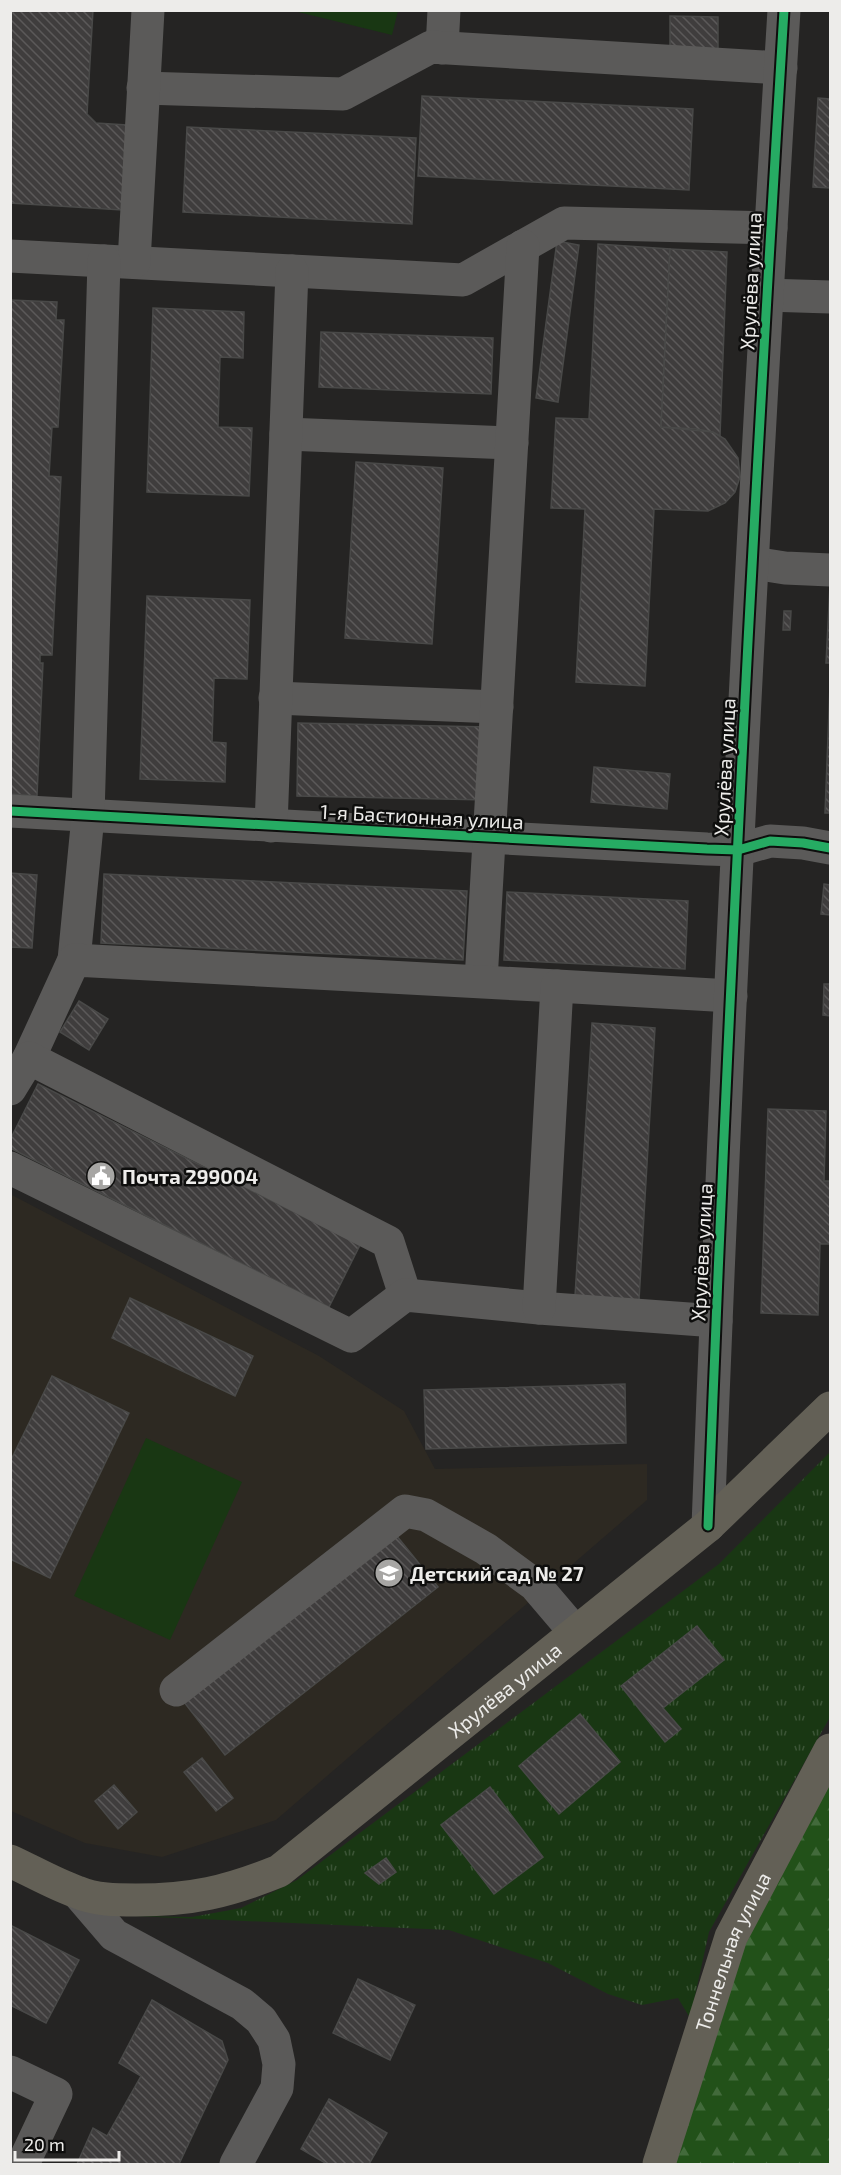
<svg xmlns="http://www.w3.org/2000/svg" width="841" height="2175" viewBox="0 0 841 2175" font-family="'Exo 2',sans-serif">
  <style>
    .built { fill: #2d2922 }
    .grass { fill: url(#grass-tufts) }
    .forest { fill: url(#forest-firs) }
    .pitch { fill: #193713 }
    .building { fill: url(#building-back-hatch); stroke: #494948; stroke-width: 1.5 }
    .lines { fill: none; stroke-linecap: round; stroke-linejoin: round }
    .minor { stroke: #5b5a59; stroke-width: 33 }
    .major { stroke: #636056; stroke-width: 33 }
    .cycleway-casing { stroke: #0e0e0d; stroke-width: 13 }
    .cycleway { stroke: #26ab63; stroke-width: 9 }
    .labels { text-anchor: middle; dominant-baseline: central; stroke-width: 5; stroke-linejoin: round; paint-order: stroke }
    .street-label { font-size: 20px; fill: #edecea; stroke: #0e0e0d }
    .poi-label { font-size: 20px; font-weight: bold; fill: #edecea; stroke: #0e0e0d; text-anchor: start }
  </style>
  <defs>
    <pattern id="grass-tufts" width="24" height="20" patternUnits="userSpaceOnUse" patternTransform="scale(1.5)"><rect width="24" height="20" fill="#193713"/><path d="M3 7l-1-3M5 7V3M7 7l1-3M15 17l-1-3M17 17v-4M19 17l1-3" fill="none" stroke="#3b5436"/></pattern>
    <pattern id="forest-firs" width="22" height="20" patternUnits="userSpaceOnUse" patternTransform="scale(1.5)"><rect width="22" height="20" fill="#225119"/><path d="M5 1l3.5 6h-7zM16 11l3.5 6h-7z" fill="#426a3b"/></pattern>
    <pattern id="building-back-hatch" width="6" height="6" patternUnits="userSpaceOnUse" patternTransform="scale(1.5)"><rect width="6" height="6" fill="#3f3d3d"/><path d="M-1 5l2 2M0 0l6 6M5-1l2 2" fill="none" stroke="#5b5959"/></pattern>
  </defs>
  <rect width="100%" height="100%" fill="#252423"/>
  <!-- built -->
  <path class="built" d="M10 1194 319 1356 404 1411 435 1469 647 1464V1500L276 1820 162 1857 85 1843 11 1811Z"/>
  <!-- grass -->
  <path class="grass" d="M830 1452V1717L709 1932 690 2018 678 1998 642 2005 608 1994 548 1963 449 1930 133 1916 192 1917 241 1908 297 1880 719 1564Z"/>
  <!-- forest -->
  <path class="forest" d="M830 1759V2164H665L731 1937Z"/>
  <!-- pitch -->
  <g class="pitch">
    <path d="M294 11 398 10V11L392 35Z"/>
    <path d="M146 1438 242 1482 170 1640 74 1596Z"/>
  </g>
  <!-- building -->
  <g class="building">
    <path d="M10 10H93L87 114 96 123 127 125 122 210 10 203Z"/>
    <path d="M670 16 718 17V51H670Z"/>
    <path d="M422 96 693 109 689 190 418 176Z"/>
    <path d="M818 98 830 99V188L813 187Z"/>
    <path d="M187 127 416 138 412 224 183 212Z"/>
    <path d="M557 241 579 245 558 402 536 398Z"/>
    <path d="M598 244 670 249 661 427 713 432 725 439 738 458 740 477 735 492 725 503 708 511 654 509 645 686 576 682 585 509 551 508 556 418 589 419Z"/>
    <path d="M670 249 727 252 720 436 713 432 696 429 661 427Z"/>
    <path d="M10 300 57 302 56 320H64L58 427H52L49 476 61 477 52 655H40V663H43L37 796 10 794Z"/>
    <path d="M153 308 244 312 243 358 220 357 218 427 252 428 249 496 147 492Z"/>
    <path d="M321 332 493 338 491 394 319 387Z"/>
    <path d="M356 462 443 468 432 644 345 638Z"/>
    <path d="M830 585V663H826Z"/>
    <path d="M147 596 250 600 247 679 214 678 212 742 226 743 225 782 140 779Z"/>
    <path d="M784 611H791L790 630H783Z"/>
    <path d="M830 685V813H825Z"/>
    <path d="M298 723 489 727 488 800 297 796Z"/>
    <path d="M594 767 670 774 667 809 591 802Z"/>
    <path d="M10 873 37 875 32 948 10 947Z"/>
    <path d="M104 874 467 891 463 960 101 943Z"/>
    <path d="M824 884 830 885V915L821 914Z"/>
    <path d="M507 892 688 901 685 969 504 960Z"/>
    <path d="M824 984H830V1016L823 1015Z"/>
    <path d="M79 1001 108 1019 89 1050 60 1032Z"/>
    <path d="M592 1023 655 1028 639 1300 575 1296Z"/>
    <path d="M38 1084 360 1245 329 1307 10 1148V1140Z"/>
    <path d="M768 1109 826 1111 824 1181H830V1244H820L818 1315 761 1313Z"/>
    <path d="M130 1298 253 1356 235 1396 112 1338Z"/>
    <path d="M52 1376 129 1413 50 1578 10 1559V1462Z"/>
    <path d="M625 1384 626 1443 426 1449 424 1390Z"/>
    <path d="M392 1530 438 1587 225 1755 180 1697Z"/>
    <path d="M697 1626 724 1660 663 1708 681 1729 665 1742 621 1686Z"/>
    <path d="M580 1714 620 1762 559 1814 519 1766Z"/>
    <path d="M202 1758 233 1798 216 1811 184 1772Z"/>
    <path d="M114 1785 137 1812 118 1829 95 1801Z"/>
    <path d="M490 1787 543 1857 494 1894 441 1825Z"/>
    <path d="M386 1858 396 1872 379 1884 365 1873Z"/>
    <path d="M10 1925 79 1960 46 2023 10 2005Z"/>
    <path d="M358 1979 415 2005 390 2060 333 2033Z"/>
    <path d="M152 2000 222 2041 228 2060 179 2164H77L93 2128 107 2136 141 2076 119 2063Z"/>
    <path d="M329 2099 387 2133 369 2164H327L301 2149Z"/>
  </g>
  <g class="lines">
    <!-- minor -->
    <g class="minor">
      <path d="M442 48 444 10"/>
      <path d="M143 88 343 94 431 47 781 68"/>
      <path d="M10 256 463 280 564 223 771 228"/>
      <path d="M134 262 148 10"/>
      <path d="M766 295 830 297"/>
      <path d="M286 434 512 443"/>
      <path d="M753 563 785 568 830 570"/>
      <path d="M275 698 497 707"/>
      <path d="M10 811 707 849 738 850 770 841 803 843 830 848"/>
      <path d="M271 826 292 271"/>
      <path d="M74 960 88 816 104 261"/>
      <path d="M481 981 523 246"/>
      <path d="M29 1058 74 960 557 986"/>
      <path d="M10 1089 29 1058 388 1242 405 1295"/>
      <path d="M10 1168 351 1336 405 1295 539 1308 716 1321"/>
      <path d="M539 1308 557 986 731 996"/>
      <path d="M708 1526C727 1020 753 515 784 10"/>
      <path d="M176 1690 405 1511 426 1515 486 1549 535 1585 575 1632"/>
      <path d="M78 1893 114 1935 242 2004 261 2020 274 2040 279 2064 277 2088 236 2164"/>
      <path d="M10 2072 56 2094 23 2164"/>
    </g>
    <!-- major -->
    <g class="major">
      <path id="s1" d="M10 1861C32 1871 54 1884 77 1892 96 1900 116 1900 136 1900 192 1900 227 1892 279 1871L708 1526 830 1408"/>
      <path id="s2" d="M659 2164 731 1937 830 1750"/>
    </g>
    <!-- cycleway casing -->
    <g class="cycleway-casing">
      <g id="cycleway">
        <path d="M10 811 707 849 738 850 770 841 803 843 830 848"/>
        <path d="M708 1526C727 1020 753 515 784 10"/>
      </g>
    </g>
    <!-- cycleway -->
    <use href="#cycleway" class="cycleway"/>
  </g>
  <!-- icons -->
  <defs>
    <g id="civic-disc" transform="scale(1.5)"><circle r="9.5" fill="#a7a6a4" stroke="#0e0e0d"/><path d="M-.6-6.5H3V-4.5H.6V-3L4-1V1h2V6H-6V1h2V-1L-.6-3ZM-1.2 2.5V6h2.4V2.5Z" fill="#fff"/></g>
    <g id="school-disc" transform="scale(1.5)"><circle r="9.5" fill="#a7a6a4" stroke="#0e0e0d"/><path d="M0-5L7-2L0 1L-7-2ZM-4 1L0 2.5L4 1V4Q0 6-4 4Z" fill="#fff"/></g>
  </defs>
  <g fill-rule="evenodd">
    <use href="#civic-disc" x="101" y="1176"/>
    <use href="#school-disc" x="389" y="1573"/>
  </g>
  <g class="labels">
    <!-- street labels -->
    <g class="street-label">
      <text transform="translate(750 281) rotate(-87)">Хрулёва улица</text>
      <text transform="translate(724 767) rotate(-87)">Хрулёва улица</text>
      <text transform="translate(422 816) rotate(3)">1-я Бастионная улица</text>
      <text transform="translate(701 1252) rotate(-87)">Хрулёва улица</text>
      <text stroke="none"><textPath href="#s1" startOffset="570">Хрулёва улица</textPath></text>
      <text stroke="none"><textPath href="#s2" startOffset="225">Тоннельная улица</textPath></text>
    </g>
    <!-- poi labels -->
    <g class="poi-label">
      <text x="122" y="1176">Почта 299004</text>
      <text x="410" y="1573">Детский сад № 27</text>
    </g>
  </g>
  <!-- border -->
  <rect width="841" height="2175" fill="none" stroke="#edecea" stroke-width="24"/>
  <!-- scale -->
  <path d="M15 2151v9h104v-9" fill="none" stroke="#edecea" stroke-width="3"/>
  <text x="24" y="2151" font-size="18" fill="#edecea" stroke="#0e0e0d" stroke-width="4.5" paint-order="stroke">20 m</text>
</svg>
